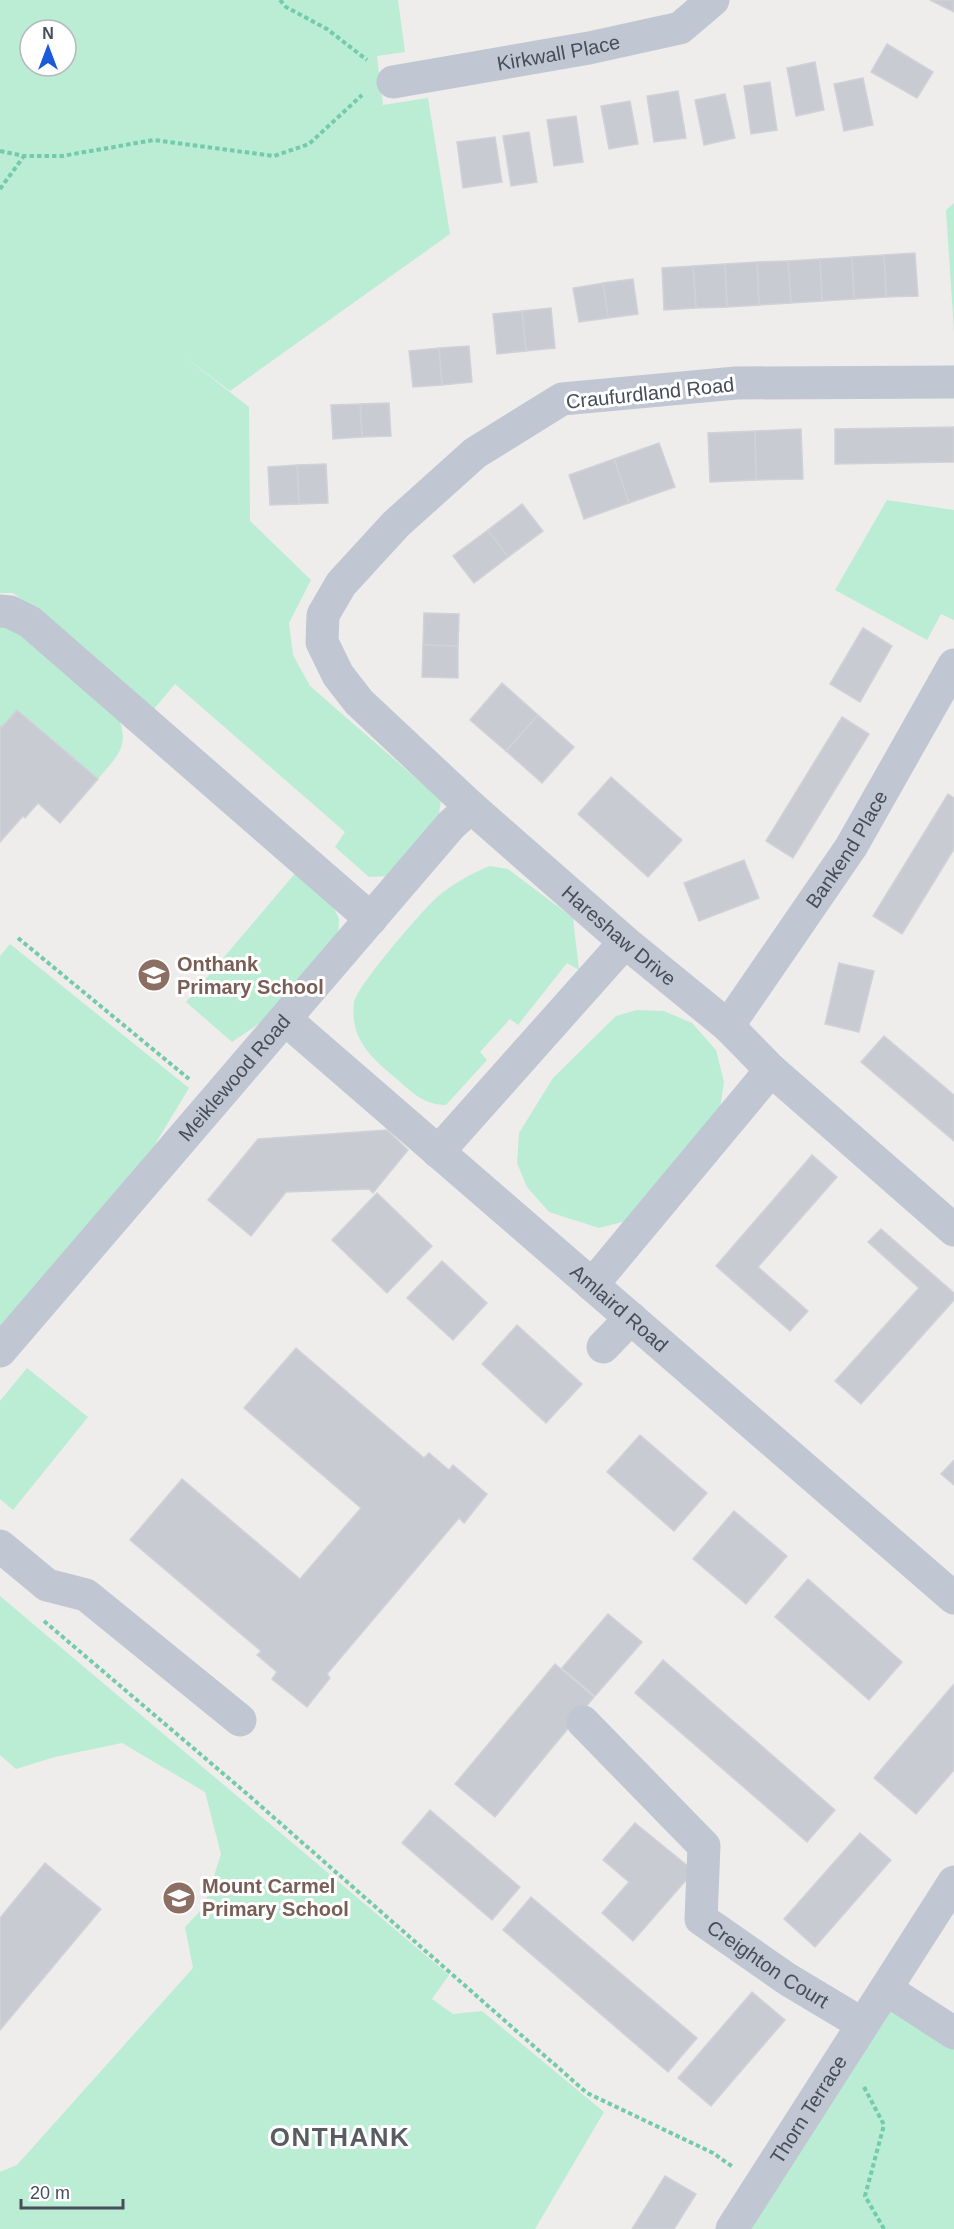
<svg xmlns="http://www.w3.org/2000/svg" width="954" height="2229" viewBox="0 0 954 2229" font-family="Arial,sans-serif">
  <style>
    .green { fill: #baedd3; fill-rule: evenodd }
    .building { fill: #c9cbd2; stroke: #d0d2d8; stroke-width: 1.5 }
    .lines { fill: none; stroke-linecap: round; stroke-linejoin: round }
    .path { stroke: #73cba9; stroke-width: 4; stroke-dasharray: 4.5 3; stroke-linecap: butt }
    .minor { stroke: #c0c7d2; stroke-width: 33 }
    .labels { text-anchor: middle; dominant-baseline: central; stroke-width: 6; stroke-linejoin: round; paint-order: stroke }
    .street-label { font-size: 20px; fill: #454e5a; stroke: #fff }
    .education-label { font-size: 20px; font-weight: bold; fill: #785e54; stroke: #fff; text-anchor: start }
    .district-label { font-size: 26px; font-weight: bold; letter-spacing: 1.5px; fill: #595c61; stroke: #fff }
  </style>
  <rect width="100%" height="100%" fill="#efedec"/>
  <!-- green -->
  <g class="green">
    <path d="M0 0H398L405 52 377 56 383 105 428 98 450 234 230 391 181 354 249 407 250 521 311 580 289 623 293 655 310 686 441 800 438 821 391 876 369 877 335 847 345 832 175 684 154 709 85 648 13 593H0ZM30 30H66V66H30Z"/>
    <path d="M954 203V332L946 210Z"/>
    <path d="M887 500 954 510V620L941 614 927 640 835 590Z"/>
    <path d="M0 626 22 633 117 714C131 746 118 755 98 779L17 710 2 727 0 726Z"/>
    <path d="M490 866 508 869 573 918 579 970 567 963 518 1025 510 1019 480 1052 487 1060 446 1105C422 1105 410 1090 392 1075 368 1055 350 1036 354 1003 356 987 421 912 435 899 450 885 472 873 490 866Z"/>
    <path d="M297 871 330 899 339 919 338 941 279 1010 232 1042 186 1002Z"/>
    <path d="M10 944 189 1088 154 1146 0 1329V956Z"/>
    <path d="M637 1010 664 1011 692 1023 716 1050 724 1082 719 1115 626 1221 599 1228 549 1212 527 1187 517 1163 519 1133 553 1078 616 1016Z"/>
    <path d="M27 1368 88 1417 13 1510 0 1499V1401Z"/>
    <path d="M0 1596 449 1975 432 1999 453 2014 482 2011 604 2112 535 2229H0V2172L17 2165 193 1968 185 1927 204 1907 221 1854 205 1792 122 1743 55 1757 16 1769 0 1755Z"/>
    <path d="M890 1999 954 2042V2229H741Z"/>
  </g>
  <!-- building -->
  <g class="building">
    <path d="M930 0H954V12Z"/>
    <path d="M887 44 933 72 917 98 871 72Z"/>
    <path d="M815 62 824 110 796 116 787 68Z"/>
    <path d="M863 78 873 125 844 131 834 84Z"/>
    <path d="M770 82 777 130 751 134 744 86Z"/>
    <path d="M678 91 686 138 654 142 647 96Z"/>
    <path d="M725 94 735 138 704 145 695 100Z"/>
    <path d="M630 101 638 144 609 149 601 106Z"/>
    <path d="M576 116 583 162 554 166 547 120Z"/>
    <path d="M529 132 537 182 511 186 503 136Z"/>
    <path d="M495 137 502 182 463 188 457 142Z"/>
    <path d="M915 253 918 296 886 297 884 255Z"/>
    <path d="M884 255 886 297 854 299 852 257Z"/>
    <path d="M852 257 854 299 822 301 820 259Z"/>
    <path d="M820 259 822 301 791 303 788 261Z"/>
    <path d="M788 261 791 303 759 305 757 262Z"/>
    <path d="M757 262 759 305 727 307 725 264Z"/>
    <path d="M725 264 727 307 696 308 693 266Z"/>
    <path d="M693 266 696 308 664 310 662 268Z"/>
    <path d="M633 279 638 314 608 318 603 283Z"/>
    <path d="M603 283 608 318 579 322 573 288Z"/>
    <path d="M551 308 555 348 526 351 522 311Z"/>
    <path d="M522 311 526 351 497 354 493 314Z"/>
    <path d="M469 346 472 382 442 385 439 348Z"/>
    <path d="M439 348 442 385 413 387 409 351Z"/>
    <path d="M389 403 391 436 362 437 360 404Z"/>
    <path d="M360 404 362 437 333 439 331 405Z"/>
    <path d="M954 427V462L835 464V429Z"/>
    <path d="M801 429 803 479 756 480 755 431Z"/>
    <path d="M755 431 756 480 710 482 708 433Z"/>
    <path d="M659 443 675 487 629 503 614 459Z"/>
    <path d="M614 459 629 503 584 519 569 475Z"/>
    <path d="M326 464 328 503 299 504 297 465Z"/>
    <path d="M297 465 299 504 270 505 268 467Z"/>
    <path d="M522 504 543 531 508 557 488 530Z"/>
    <path d="M488 530 508 557 474 583 453 556Z"/>
    <path d="M424 613 459 614 458 646 423 645Z"/>
    <path d="M863 628 892 646 860 702 830 684Z"/>
    <path d="M423 645 458 646V678L422 677Z"/>
    <path d="M502 683 538 715 506 751 470 720Z"/>
    <path d="M17 710 98 779 60 823 38 803 25 818 23 816 0 842V726L2 727Z"/>
    <path d="M538 715 574 747 542 783 506 751Z"/>
    <path d="M842 717 869 734 793 858 766 841Z"/>
    <path d="M611 777 682 840 648 877 578 814Z"/>
    <path d="M948 794 954 798V849L902 934 873 916Z"/>
    <path d="M744 860 759 898 699 921 684 883Z"/>
    <path d="M839 963 874 971 859 1032 825 1024Z"/>
    <path d="M884 1036 954 1095V1141L861 1062Z"/>
    <path d="M387 1130 408 1150 373 1193 369 1189 286 1192 251 1236 208 1200 258 1139Z"/>
    <path d="M812 1155 837 1177 758 1267 808 1311 790 1331 716 1266Z"/>
    <path d="M377 1193 432 1246 387 1293 332 1240Z"/>
    <path d="M881 1229 954 1293V1300L861 1404 835 1381 919 1288 868 1242Z"/>
    <path d="M442 1261 487 1303 453 1340 407 1298Z"/>
    <path d="M517 1325 582 1384 546 1423 482 1364Z"/>
    <path d="M296 1348 424 1458 429 1453 449 1470 453 1465 487 1494 464 1523 459 1518 327 1674 330 1678 307 1707 272 1679 277 1672 257 1655 261 1651 130 1540 182 1479 300 1579 361 1508 244 1408Z"/>
    <path d="M640 1435 707 1493 674 1531 607 1472Z"/>
    <path d="M954 1460V1485L941 1474Z"/>
    <path d="M734 1511 787 1556 746 1604 693 1559Z"/>
    <path d="M808 1579 902 1662 869 1700 775 1617Z"/>
    <path d="M608 1614 642 1642 595 1696 562 1668Z"/>
    <path d="M663 1660 835 1810 807 1842 635 1693Z"/>
    <path d="M555 1664 594 1697 495 1817 455 1784Z"/>
    <path d="M954 1684V1770L916 1814 874 1778Z"/>
    <path d="M430 1810 520 1887 492 1920 402 1843Z"/>
    <path d="M635 1823 694 1871 633 1941 602 1913 629 1882 603 1860Z"/>
    <path d="M860 1833 891 1860 815 1947 784 1919Z"/>
    <path d="M45 1863 101 1909 0 2030V1918Z"/>
    <path d="M531 1897 697 2038 668 2072 503 1930Z"/>
    <path d="M752 1992 785 2020 711 2106 678 2078Z"/>
    <path d="M665 2176 696 2194 674 2229H632Z"/>
  </g>
  <g class="lines">
    <!-- path -->
    <g class="path">
      <path d="M280 0 286 7 327 29 367 60"/>
      <path d="M0 151 24 156H62L154 140 274 156 309 144 362 95"/>
      <path d="M0 189 24 156"/>
      <path d="M18 938 189 1079"/>
      <path d="M44 1621 246 1793 587 2093 713 2153 733 2167"/>
      <path d="M864 2087 884 2125 865 2196 884 2229"/>
    </g>
    <!-- minor -->
    <g class="minor">
      <path id="s1" d="M393 82 589 48 680 28 713 0"/>
      <path id="s2" d="M954 382 736 383 562 399 475 453 396 524 341 584 323 615 322 642 338 675 359 702 471 807 625 942 728 1026 771 1070 954 1230"/>
      <path d="M0 611 10 612 30 622 371 919"/>
      <path id="s3" d="M285 1019 954 1598"/>
      <path id="s4" d="M728 1026 851 847 954 665"/>
      <path d="M438 1152 625 942"/>
      <path d="M592 1285 771 1070"/>
      <path d="M603 1347 631 1318"/>
      <path id="s5" d="M0 1351 451 825 471 807"/>
      <path d="M0 1546 47 1585 86 1595 240 1720"/>
      <path id="s6" d="M583 1722 704 1846 701 1919 787 1979 862 2024"/>
      <path d="M886 1989 954 2033"/>
      <path id="s7" d="M732 2229 954 1882"/>
    </g>
  </g>
  <!-- icons -->
  <defs>
    <g id="school-disc" transform="scale(1.725)"><circle r="9.5" fill="#8d6e63" stroke="#fff"/><path d="M0-5L7-2L0 1L-7-2ZM-4 1L0 2.5L4 1V4Q0 6-4 4Z" fill="#fff"/></g>
  </defs>
  <g fill-rule="evenodd">
    <use href="#school-disc" x="154" y="975"/>
    <use href="#school-disc" x="179" y="1898"/>
  </g>
  <g class="labels">
    <!-- street labels -->
    <g class="street-label">
      <text stroke="none"><textPath href="#s1" startOffset="168">Kirkwall Place</textPath></text>
      <text transform="translate(650 393) rotate(-6)">Craufurdland Road</text>
      <text stroke="none"><textPath href="#s4" startOffset="213">Bankend Place</textPath></text>
      <text stroke="none"><textPath href="#s2" startOffset="1166">Hareshaw Drive</textPath></text>
      <text stroke="none"><textPath href="#s5" startOffset="360">Meiklewood Road</textPath></text>
      <text stroke="none"><textPath href="#s3" startOffset="442">Amlaird Road</textPath></text>
      <text stroke="none"><textPath href="#s6" startOffset="327">Creighton Court</textPath></text>
      <text stroke="none"><textPath href="#s7" startOffset="142">Thorn Terrace</textPath></text>
    </g>
    <!-- education labels -->
    <g class="education-label">
      <text x="177" y="964">Onthank<tspan x="177" dy="23">Primary School</tspan></text>
      <text x="202" y="1886">Mount Carmel<tspan x="202" dy="23">Primary School</tspan></text>
    </g>
    <!-- district labels -->
    <g class="district-label">
      <text x="340" y="2137">ONTHANK</text>
    </g>
  </g>
  <!-- north arrow -->
  <g transform="translate(48 48)"><circle r="28" fill="#ffffff" stroke="#b5b8bd" stroke-width="1.5"/>
  <path d="M0-4.5L10 22L0 15L-10 22Z" fill="#1b5bdb"/>
  <text y="-9" font-size="16" font-weight="bold" text-anchor="middle" fill="#454e5a">N</text>
  </g>
  <!-- scale -->
  <path d="M21 2199v9h102v-9" fill="none" stroke="#454e5a" stroke-width="3"/>
  <text x="30" y="2199" font-size="18" fill="#454e5a" stroke="#ffffff" stroke-width="4.5" paint-order="stroke">20 m</text>
</svg>
